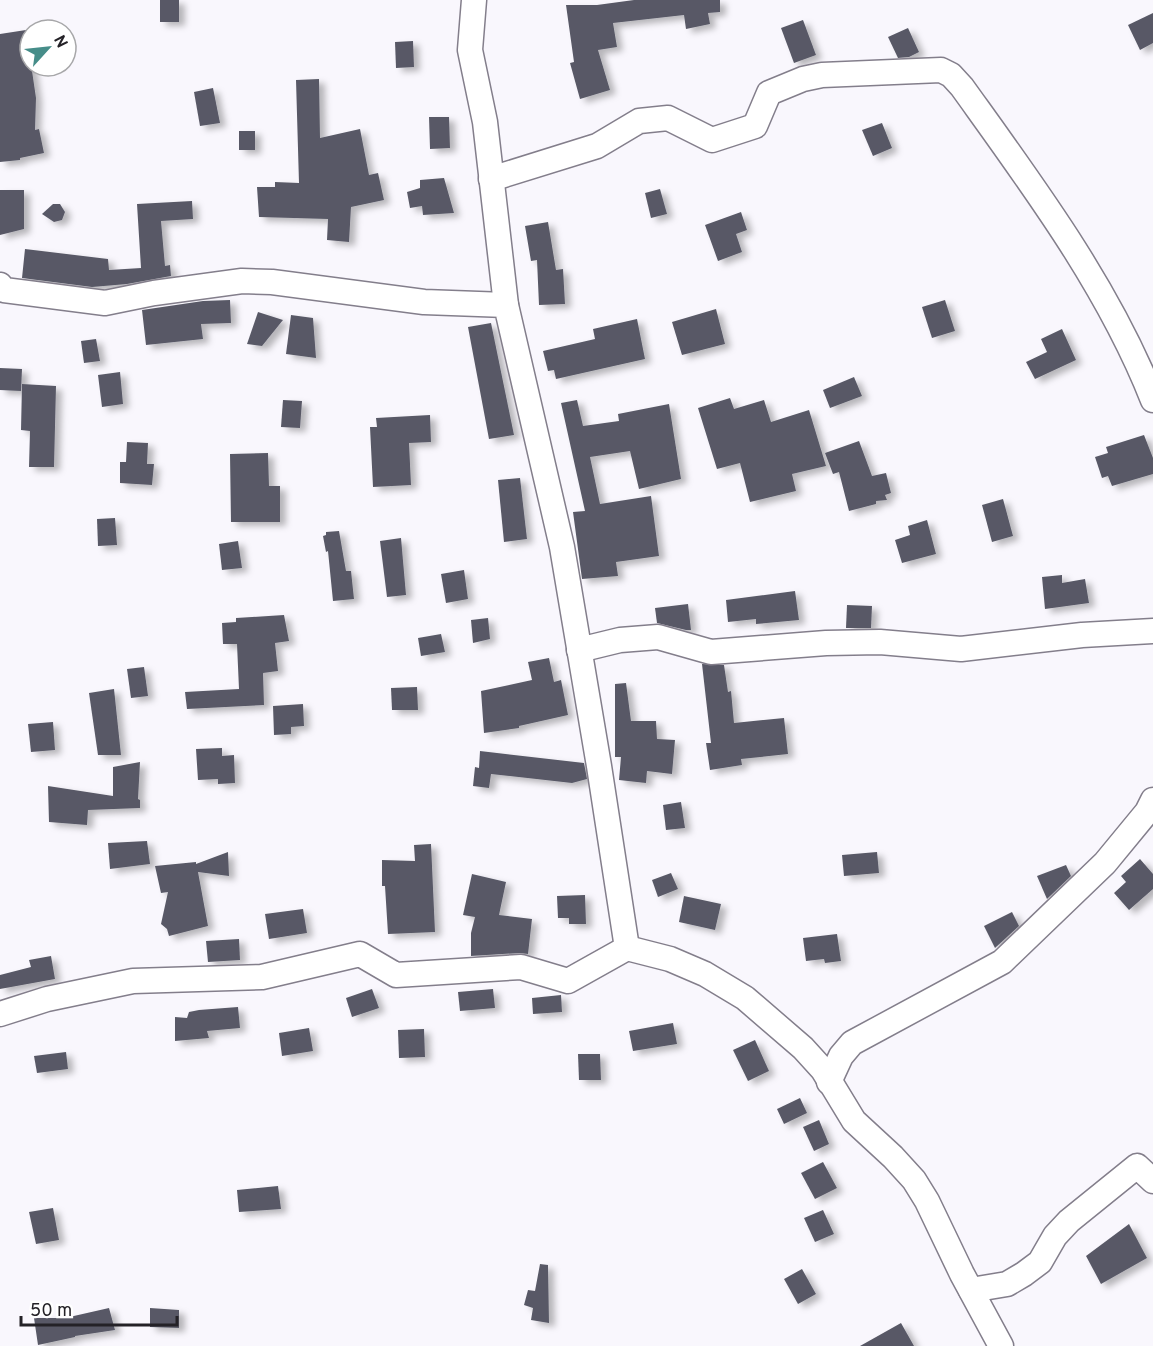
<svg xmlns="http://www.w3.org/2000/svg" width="1153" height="1346" viewBox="0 0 1153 1346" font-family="Overpass,sans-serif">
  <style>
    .building { fill: #585966; filter: url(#shadow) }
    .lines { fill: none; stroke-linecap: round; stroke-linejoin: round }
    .street-casing { stroke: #837e8b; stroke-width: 27 }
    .street { stroke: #fff; stroke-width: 24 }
  </style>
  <defs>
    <filter id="shadow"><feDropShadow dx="6" dy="4" stdDeviation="3" flood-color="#0004"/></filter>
  </defs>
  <rect width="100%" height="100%" fill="#f9f7fd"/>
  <!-- building -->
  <g class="building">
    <rect x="160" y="0" width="19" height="22"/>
    <path d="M634 0H720V12L708 13 710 24 686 29 684 15 613 23 617 47 598 50 610 90 580 99 570 63 574 62 566 5H597Z"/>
    <path d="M1153 13V43L1140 50 1128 25Z"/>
    <path d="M803 20 816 55 794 63 781 28Z"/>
    <path d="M908 28 919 52 909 57 898 58 888 37Z"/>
    <path d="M26 30 36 98 35 130 39 129 44 153 20 158V160L0 162V34Z"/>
    <path d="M413 41 414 67 396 68 395 42Z"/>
    <path d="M319 79 320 138 360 129 369 175 378 173 384 200 351 207 349 242 327 240 328 219 259 217 257 187H275V182L299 183 296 80Z"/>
    <path d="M213 88 220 123 200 126 194 92Z"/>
    <path d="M429 117H449L450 148 430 149Z"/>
    <path d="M882 123 892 148 873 156 862 130Z"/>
    <rect x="239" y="131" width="16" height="19"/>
    <path d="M444 178 454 213 423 215 422 206 410 208 407 192 420 188V180Z"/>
    <path d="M660 189 667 214 651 218 645 193Z"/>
    <path d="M0 190H24V229L0 235Z"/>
    <path d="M192 201 193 219 161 221 165 266 170 265 171 276 127 284 92 287 22 278 25 249 108 259 109 270 141 268 137 204Z"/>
    <path d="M53 204H60L65 212 62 220 54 222 42 214Z"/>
    <path d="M741 212 747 230 736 234 742 252 718 261 705 225Z"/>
    <path d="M548 222 556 270 563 269 565 304 539 305 537 260 531 261 525 226Z"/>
    <path d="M230 300 231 323 201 324 203 339 146 345 142 310 203 301Z"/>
    <path d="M945 300 955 331 932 338 922 307Z"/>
    <path d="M716 309 725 344 682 355 672 322Z"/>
    <path d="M258 312 283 320 262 346 247 344Z"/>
    <path d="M291 315 313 318 316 358 286 354Z"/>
    <path d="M637 319 645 359 556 379 554 370 548 371 543 351 595 339 593 329Z"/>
    <path d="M491 323 514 435 489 439 468 327Z"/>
    <path d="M1062 329 1076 360 1035 379 1026 362 1047 352 1041 339Z"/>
    <path d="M96 339 100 361 84 363 81 341Z"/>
    <path d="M0 368 22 369 21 391 0 390Z"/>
    <path d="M120 372 123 404 102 407 98 375Z"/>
    <path d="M854 377 862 396 830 408 823 390Z"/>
    <path d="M22 384 56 386 54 467H29L30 431 21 430Z"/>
    <path d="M730 398 734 409 764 400 771 422 809 410 826 466 792 474 796 491 750 502 740 463 717 469 698 408Z"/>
    <path d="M283 400 302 401 300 428 281 427Z"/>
    <path d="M577 400 583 426 619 421 618 414 669 404 681 479 639 489 630 451 590 457 600 504 651 496 659 556 616 562 618 576 582 579 573 512 585 511 561 403Z"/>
    <path d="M430 415 431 442 409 443 411 485 373 487 370 427H377L376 418Z"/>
    <path d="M1144 435 1153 458V474L1112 486 1108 476 1102 478 1095 457 1108 453 1106 447Z"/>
    <path d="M859 441 872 476 886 473 891 493 885 495 887 500 876 501V504L849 511 839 472 833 474 825 453Z"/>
    <path d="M127 442 148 443 147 464H154L152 485 120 483V462H126Z"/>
    <path d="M268 453 269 486H280V522H231L230 454Z"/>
    <path d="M520 478 527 539 504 542 498 480Z"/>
    <path d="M1003 499 1013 536 992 542 982 505Z"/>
    <path d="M115 518 117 545 98 546 97 519Z"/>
    <path d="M927 520 936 554 902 563 895 540 910 535 908 526Z"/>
    <path d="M339 531 346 571H351L354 599 333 601 328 551 326 552 323 536 326 535V532Z"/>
    <path d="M401 538 406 595 387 597 380 541Z"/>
    <path d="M238 541 242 568 222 570 219 544Z"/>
    <path d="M464 570 468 599 446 603 441 574Z"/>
    <path d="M1062 575V583L1085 579 1089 603 1045 609 1042 577Z"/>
    <path d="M795 591 799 620 756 624V619L728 622 726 600Z"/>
    <path d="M688 604 691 630H686L657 623 655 608Z"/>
    <path d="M847 605 872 606 871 628H846Z"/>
    <path d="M284 615 289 641 275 643 278 671 263 673 264 705 187 709 185 692 239 689 237 644H223L222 623 236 622V618Z"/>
    <path d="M488 618 490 639 473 643 471 620Z"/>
    <path d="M441 634 445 652 421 656 418 638Z"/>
    <path d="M549 658 554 682 561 680 568 715 519 726V728L484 733 481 691 532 680 528 662Z"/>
    <path d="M702 664 724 665 728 692 731 691 734 723 784 718 788 754 741 759 742 765 710 770 706 743H711Z"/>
    <path d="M144 667 148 696 131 698 127 669Z"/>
    <path d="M626 683 631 721H656L657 739 675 740 672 774 647 771 646 783 619 780 621 757H615V684Z"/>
    <path d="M417 687 418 710H392L391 688Z"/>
    <path d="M114 689 121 755H98L89 693Z"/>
    <path d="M303 704 304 726 291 727V734L274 735 273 706Z"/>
    <path d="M53 722 55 750 31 752 28 724Z"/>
    <path d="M222 748V756L234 755 235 783 218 784V779L198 780 196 749Z"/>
    <path d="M480 751 584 763 587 779 572 783 491 774 489 788 473 786 475 767 479 768Z"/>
    <path d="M140 762 138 799 140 800V808L88 810 87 825 49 822 48 786 113 796V767Z"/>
    <path d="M681 802 685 828 666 830 663 805Z"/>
    <path d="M147 841 150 864 110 869 108 843Z"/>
    <path d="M431 844 435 932 388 934 385 886H382V860L415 861 414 845Z"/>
    <path d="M228 852 229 876 198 872 208 926 169 936 167 929 161 924 168 892 161 893 155 866 196 862V864Z"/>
    <path d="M877 852 879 873 844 876 842 855Z"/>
    <path d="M1140 859 1153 874V889L1129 910 1114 893 1126 882 1121 876Z"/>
    <path d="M1066 865 1071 876 1047 899 1037 876Z"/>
    <path d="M671 873 678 889 658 897 652 880Z"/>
    <path d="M472 874 506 882 499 915 532 919 528 954 520 953 471 956V933L475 917 463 915Z"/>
    <path d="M585 895 586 924H569V918H558L557 896Z"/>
    <path d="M684 896 721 904 715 930 679 922Z"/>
    <path d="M303 909 307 933 269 939 265 914Z"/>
    <path d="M1012 912 1019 926 995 948 984 926Z"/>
    <path d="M837 934 841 961 825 963 824 959 806 961 803 938Z"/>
    <path d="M239 939 240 960 208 962 206 941Z"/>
    <path d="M51 956 55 979 0 989V975L31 967 29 960Z"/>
    <path d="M372 989 379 1008 352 1017 346 998Z"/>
    <path d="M493 989 495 1008 460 1011 458 992Z"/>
    <path d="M561 995 562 1012 533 1014 532 998Z"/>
    <path d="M238 1007 240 1028 207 1031 209 1038 175 1041V1017L187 1018 189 1012 199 1010Z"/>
    <path d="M673 1023 677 1044 633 1051 629 1031Z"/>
    <path d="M309 1028 313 1051 282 1056 279 1033Z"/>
    <path d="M424 1029 425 1057 399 1058 398 1030Z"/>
    <path d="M755 1040 769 1071 748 1081 733 1050Z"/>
    <path d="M66 1052 68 1069 37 1073 34 1056Z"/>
    <path d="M578 1054H600L601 1080H579Z"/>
    <path d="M800 1098 807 1113 784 1124 777 1109Z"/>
    <path d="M819 1120 829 1144 814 1151 803 1127Z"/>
    <path d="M823 1162 837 1188 815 1199 801 1173Z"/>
    <path d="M278 1186 281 1209 239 1212 237 1190Z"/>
    <path d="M53 1208 59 1240 36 1244 29 1212Z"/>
    <path d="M823 1210 834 1234 815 1242 804 1218Z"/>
    <path d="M1129 1224 1147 1258 1101 1284 1086 1256Z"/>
    <path d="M540 1264 548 1265 549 1323 531 1320 533 1308 524 1305 528 1290 535 1291Z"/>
    <path d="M802 1269 816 1294 798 1304 784 1279Z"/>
    <path d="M109 1308 115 1330 75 1336V1337L38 1345 34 1318H65Z"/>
    <path d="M150 1308 179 1310V1328L150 1327Z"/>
    <path d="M901 1323 914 1346H860Z"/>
  </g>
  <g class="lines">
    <!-- street casing -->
    <g class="street-casing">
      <g id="street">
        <path d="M474 0 470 50 485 122 506 305"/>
        <path d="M491 179 597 146 639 121 668 118 712 140 755 126 769 93 803 79 822 75 941 70 951 75 962 87C1033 186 1108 286 1153 400"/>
        <path d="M0 285 4 290 105 303 154 293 242 281 272 282 424 302 506 305 562 547 599 766 627 948"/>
        <path d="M579 650 620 640 658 637 711 652 826 643 880 642 961 649 1082 635 1153 631"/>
        <path d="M0 1014 47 999 133 981 262 977 360 954 396 975 521 967 568 981 627 948 670 959 705 974 745 998 803 1048 823 1070 854 1121 893 1157 914 1180 927 1201 962 1274 1001 1346"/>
        <path d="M829 1082 841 1056 852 1043 1002 962 1105 863 1147 812 1153 800"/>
        <path d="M971 1290 1007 1284 1024 1274 1040 1262 1055 1236 1069 1221 1137 1166 1153 1181"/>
      </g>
    </g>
    <!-- street -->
    <use href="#street" class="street"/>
  </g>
  <!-- north arrow -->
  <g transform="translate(48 48) rotate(63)"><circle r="28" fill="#ffffff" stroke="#a7a7a9" stroke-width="1.5"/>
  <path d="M0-4.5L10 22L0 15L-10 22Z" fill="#468d89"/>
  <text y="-9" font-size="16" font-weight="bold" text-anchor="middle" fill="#242227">N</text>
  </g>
  <!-- scale -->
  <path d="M21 1316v9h156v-9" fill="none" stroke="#242227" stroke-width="3"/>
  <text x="30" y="1316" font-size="18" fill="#242227" stroke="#ffffff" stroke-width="4.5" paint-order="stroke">50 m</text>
</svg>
